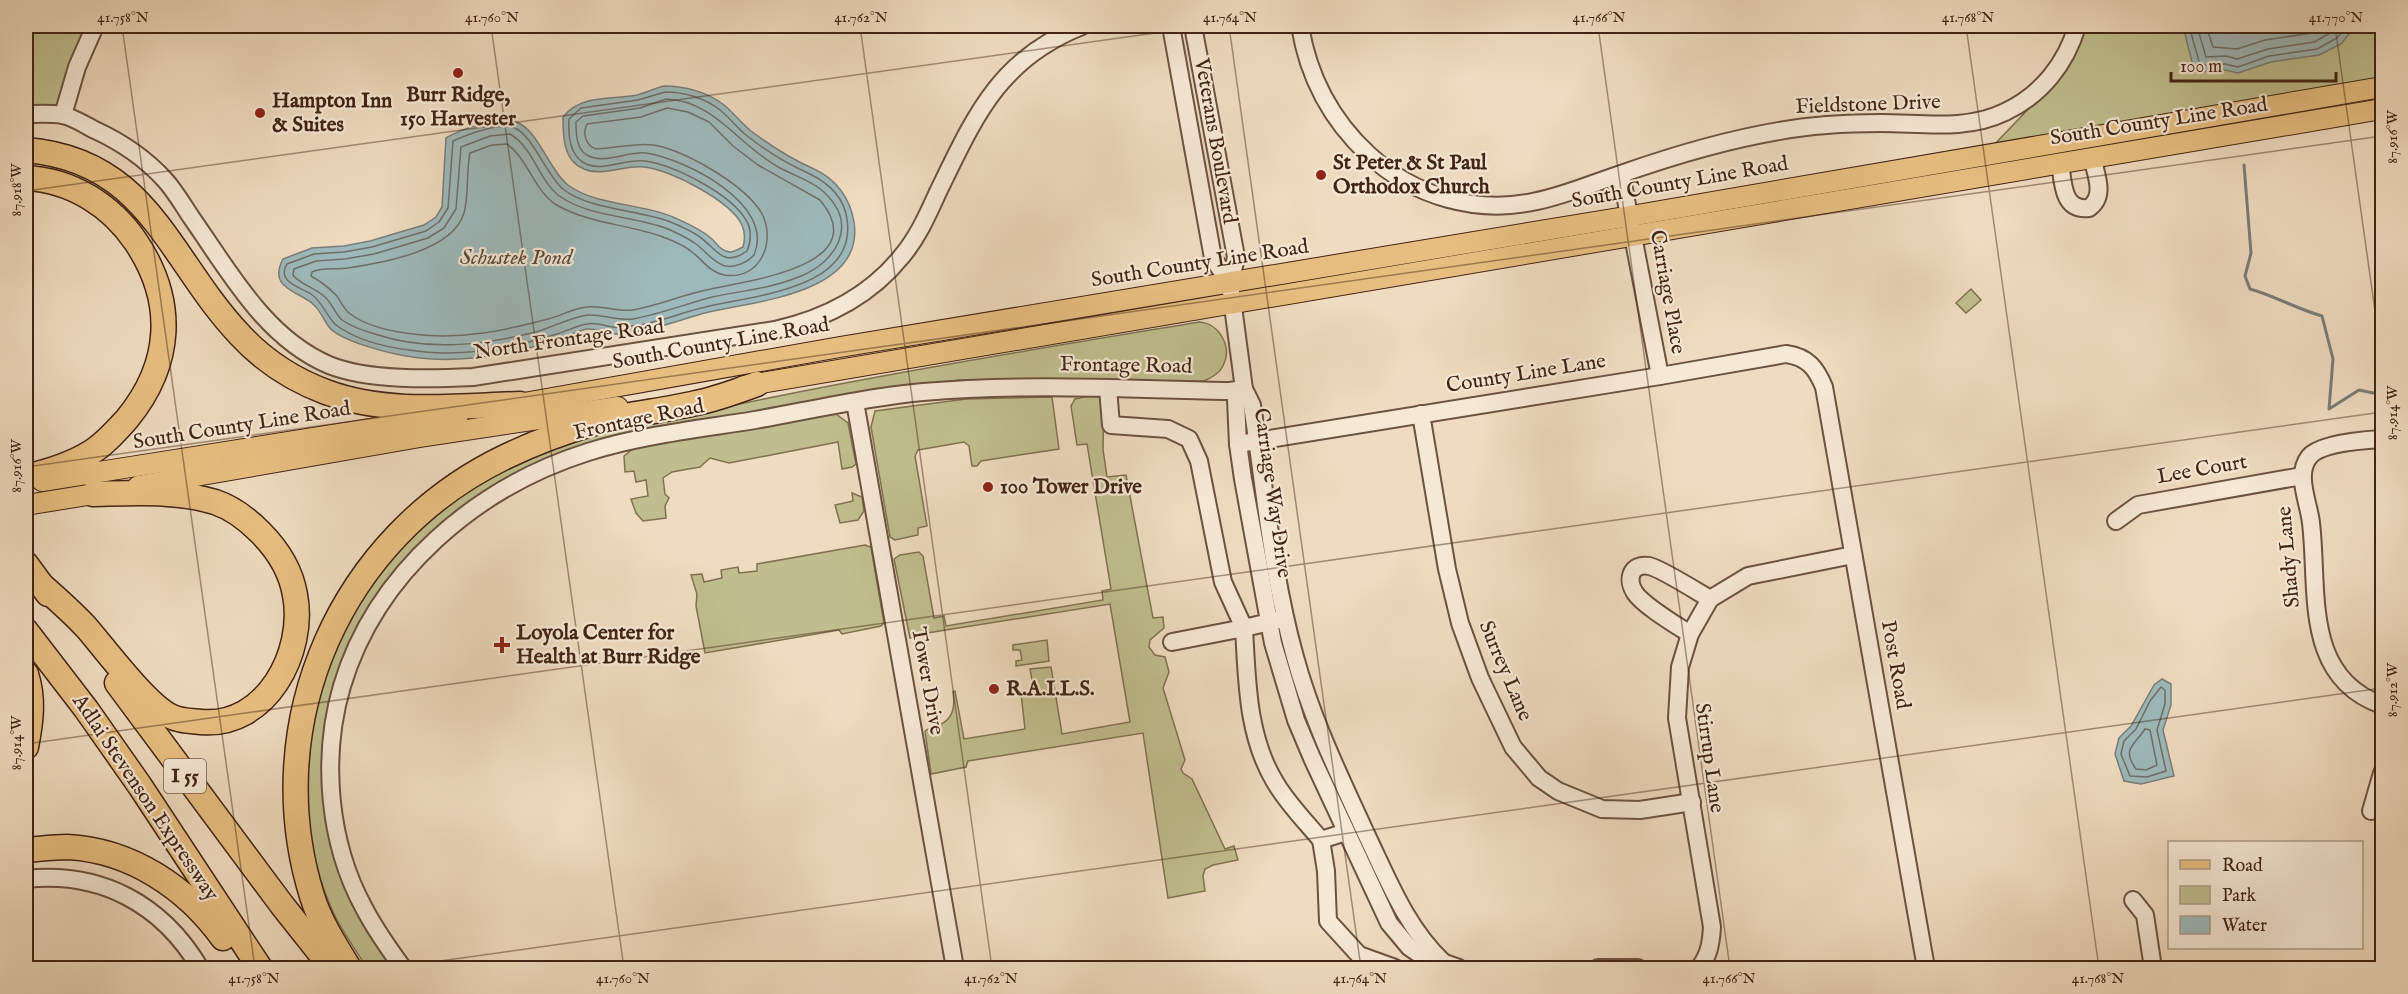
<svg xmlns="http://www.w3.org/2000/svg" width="2408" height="994" viewBox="0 0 2408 994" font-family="'IM FELL English',serif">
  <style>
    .green { fill: #c0be8e; stroke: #817152; stroke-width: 1.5 }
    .water { fill: #9db9bb; stroke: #797d79; stroke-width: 1.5 }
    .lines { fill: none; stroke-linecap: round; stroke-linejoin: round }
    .shore { stroke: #706e68; stroke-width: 1.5 }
    .stream { stroke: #797d79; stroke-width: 3 }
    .minor-casing { stroke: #6d5240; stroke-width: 20 }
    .major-casing { stroke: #422415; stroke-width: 22 }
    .highway-casing { stroke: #422415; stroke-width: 27 }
    .minor { stroke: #f5e8d5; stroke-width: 16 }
    .major { stroke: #e8be80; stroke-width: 20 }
    .highway { stroke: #e8be80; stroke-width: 24 }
    .ticks { fill: none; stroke: #422415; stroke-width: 1.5; stroke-opacity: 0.45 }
    .poi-dot { fill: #8f2418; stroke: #f5e8d5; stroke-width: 2 }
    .labels { text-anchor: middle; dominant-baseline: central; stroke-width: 4.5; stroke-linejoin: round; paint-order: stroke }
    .shield { fill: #f5e8d5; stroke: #785f4f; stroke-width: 1.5 }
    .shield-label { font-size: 20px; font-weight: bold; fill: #422415 }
    .poi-label { font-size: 21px; font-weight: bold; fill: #422415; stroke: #f5e8d5; text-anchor: start }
    .street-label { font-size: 21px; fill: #422415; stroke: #f5e8d5 }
    .water-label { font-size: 22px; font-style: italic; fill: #59493e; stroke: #f5e8d5 }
    .neatline { fill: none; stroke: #422415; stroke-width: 2 }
    .ticks-label { font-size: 15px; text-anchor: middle; fill: #422415 }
  </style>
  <rect width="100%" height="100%" fill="#efdbbf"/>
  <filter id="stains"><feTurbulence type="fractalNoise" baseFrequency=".00333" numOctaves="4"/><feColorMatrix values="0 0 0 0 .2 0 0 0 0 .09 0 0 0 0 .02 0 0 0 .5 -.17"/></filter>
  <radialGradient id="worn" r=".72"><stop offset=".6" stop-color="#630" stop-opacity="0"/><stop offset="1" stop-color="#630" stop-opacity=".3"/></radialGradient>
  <!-- green -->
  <g class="green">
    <path d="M26 26H95L63 115 26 114Z"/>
    <path d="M2084 26H2382V80L1993 146 2061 75Z"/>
    <path d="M1971 289 1981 300 1966 313 1956 303Z"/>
    <path d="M1199 322C1219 323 1233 347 1223 366 1219 374 1211 378 1204 381L959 380 850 397 545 460 516 474 467 504 444 522 400 566 330 707 334 854 349 898 395 968H367C357 952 345 935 336 918 302 849 299 769 319 695 349 585 427 508 526 455 537 449 551 446 563 443 607 429 652 423 697 413 863 377 1031 350 1199 322Z"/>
    <path d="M1089 396 1100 397 1104 402 1103 449 1107 477 1126 475 1153 618 1163 617 1164 628 1150 640 1149 647 1155 655 1165 657 1169 672 1163 688 1185 760 1181 769 1183 773 1192 779 1225 849 1234 846 1238 860 1213 865 1205 869 1203 876 1205 891 1168 898 1143 733 968 761 966 767 931 774 925 731C930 727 933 728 939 725 954 719 955 706 953 692L955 691 964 739 1025 729 1021 693 1034 691 1030 669 1051 667 1062 734 1130 722 1110 604 927 633 910 638 894 559 900 555 919 552 923 556 934 618 944 616 946 626 1103 600 1102 591 1111 589 1087 444 1077 445 1071 406 1075 399Z"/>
    <path d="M1052 397 1059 449 981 461 977 466H972L969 446 964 442 918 450 915 456 927 526 918 528V535L895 540 890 537 871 427 875 411 966 399Z"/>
    <path d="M836 414 848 423 856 464 852 467 842 469 838 442 729 463 710 458 700 467 672 472 663 478 665 494 669 498 665 506 666 518 643 521 636 513 631 499 648 496 646 480 636 482 634 471 625 472 624 456 634 448Z"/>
    <path d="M852 493 862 497 864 511 858 520 840 523 835 505 853 501Z"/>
    <path d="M865 545 871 547 884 623 881 626 842 634 839 630 705 653 696 606 697 594 691 575 702 574 704 582 722 578 721 570 738 567 739 573 757 571V564Z"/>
    <path d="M1047 640 1049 661 1016 666V661L1022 660 1020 650H1013V645Z"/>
  </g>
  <!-- water -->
  <g class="water">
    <path d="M2183 26H2349V34L2341 44 2319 55 2271 62 2238 73 2225 70 2201 72 2194 70Z"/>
    <path d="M664 86C684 86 708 92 724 105 734 113 741 123 751 131 771 146 791 159 814 169 836 179 850 198 854 222 865 293 757 301 709 312 684 318 659 329 633 332 627 333 620 334 615 334 606 333 597 328 587 329 577 331 567 337 557 340 508 355 457 365 406 356 388 353 340 341 329 327 322 317 318 305 306 299 289 289 270 284 283 259L312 248 344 246 370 241 424 225 436 217 442 207 446 138C461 129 499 116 516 122 538 129 550 172 568 185 596 206 641 203 673 217 686 223 701 229 712 239 717 244 722 252 730 252 734 252 739 249 743 247 745 240 745 232 742 225 731 201 669 169 644 167 624 165 602 177 584 169 563 161 563 136 563 117 581 94 611 100 637 95 646 93 655 88 664 86Z"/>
    <path d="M2162 679 2171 684V705L2163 730 2174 776 2141 784 2124 781 2115 754 2119 738 2131 726 2154 685Z"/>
  </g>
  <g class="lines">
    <!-- shore -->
    <g class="shore">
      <path d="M2189 26 2200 65 2225 64 2238 67 2269 56 2317 49 2337 38 2342 32 2343 26"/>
      <path d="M2197 26 2206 57 2226 56 2237 59 2268 49 2314 42 2332 32 2335 26"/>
      <path d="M2206 26 2213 47 2237 49 2265 40 2312 33 2325 26"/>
      <path d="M665 92C684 92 705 98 720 110 729 117 737 128 746 135 765 150 785 163 808 173 827 182 844 197 847 219 858 289 754 295 706 307 681 312 657 324 631 326 626 327 619 328 613 327 605 326 595 322 587 324 576 326 567 331 557 334 509 349 458 358 409 350 385 347 356 340 336 325 328 319 323 302 311 294 300 287 276 282 287 264L314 254 344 252 372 247 426 231 439 222 448 208 453 141C467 135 500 122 515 128 532 135 548 177 563 189 587 209 638 210 668 221 678 225 689 230 697 235 716 247 722 269 747 251 751 242 752 229 746 220 731 194 674 165 645 161 626 158 604 172 586 164 569 156 568 135 569 119L581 108 638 100Z"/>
      <path d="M666 99C714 100 740 147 780 168 795 176 815 182 827 195 858 227 835 262 801 276 773 288 741 291 712 297 686 304 660 314 633 319 616 321 603 314 588 315 571 317 553 327 536 332 482 345 429 352 375 334 364 331 352 327 342 320 336 315 332 304 326 298 316 288 299 284 293 275L294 269 316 261 345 259 374 254 428 238 444 228 456 209 461 147 490 136 510 134C533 147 539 180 558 195 589 218 633 215 668 229 677 233 688 238 696 244 706 251 712 262 725 266 735 268 748 262 754 255 776 204 685 159 646 153 628 151 603 165 587 155 576 149 576 133 576 122L583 116 640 108Z"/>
      <path d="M667 108 688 112 709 122 733 146 758 165 820 200C876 267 744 281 706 290 682 295 657 306 632 310 616 312 602 305 587 307 573 308 561 316 548 319 503 331 460 340 413 334 393 332 365 326 349 313 344 309 340 300 336 295 328 287 320 281 311 276L312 272C324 267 335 270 348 268 382 263 453 251 464 213 469 196 466 172 470 153L492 145 507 144C527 158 535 191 555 204 588 224 628 224 663 237 673 241 684 245 692 252 703 260 709 272 724 275 761 281 777 240 761 212 744 185 693 156 663 147 640 141 619 148 596 149 586 146 582 133 587 124L641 117Z"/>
      <path d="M2161 687 2165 690V704L2157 730 2166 771 2147 777 2130 776 2121 754 2124 741 2136 729 2150 701Z"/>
      <path d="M2145 729 2150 730 2157 765 2146 770 2136 769C2121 748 2135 745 2145 729Z"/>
    </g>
    <!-- stream -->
    <path class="stream" d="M2244 165 2251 253 2245 276 2250 289C2275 296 2297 309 2322 316L2333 359 2329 409 2359 390 2378 394 2382 397"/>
    <!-- minor casing -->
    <g class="minor-casing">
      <g id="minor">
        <path d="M1171 26 1213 258 1230 284"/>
        <path d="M1193 26 1236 257 1230 284 1244 389 1252 405C1265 489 1272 575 1295 657 1312 720 1341 779 1368 838 1389 882 1407 928 1443 962"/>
        <path d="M1300 26C1308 75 1331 120 1369 155 1414 196 1476 215 1537 201 1566 195 1593 183 1621 174 1672 156 1726 140 1779 131 1812 125 1846 123 1881 123 1922 123 1966 131 2005 112 2041 95 2066 64 2077 26"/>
        <path d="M26 114C37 114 51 113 62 115 73 117 85 125 95 130 121 142 146 159 165 180 175 191 183 205 191 217 229 271 265 338 329 365 368 381 432 379 473 377L775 330C824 319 870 296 902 256 918 237 928 214 938 192 975 116 999 59 1082 26"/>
        <path d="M63 115 77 67 95 26"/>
        <path d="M2060 162C2063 182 2062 211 2089 208 2106 196 2096 175 2092 157"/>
        <path d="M1621 174 1660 376"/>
        <path d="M1108 388 1111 425 1168 429 1189 439 1199 461 1223 582 1244 628 1278 620"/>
        <path d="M1244 389 1236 400 1238 444 1243 479 1273 643 1296 720 1312 758 1389 923 1409 947 1419 954 1459 968"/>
        <path d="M855 402 955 968"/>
        <path d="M1421 414 1447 569 1460 623 1480 678 1513 747 1539 778 1558 791 1602 809 1640 810 1692 802"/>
        <path d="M2382 439C2364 440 2320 443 2309 457 2295 475 2309 503 2311 523 2319 589 2302 677 2382 705"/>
        <path d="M1238 444 1660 376 1786 354C1808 357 1816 368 1824 387L1926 968"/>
        <path d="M2116 521 2138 505 2302 476"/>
        <path d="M1690 634C1676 625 1644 606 1635 593 1626 579 1631 563 1649 566 1660 568 1698 592 1710 599"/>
        <path d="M1172 642 1244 628C1247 680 1247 736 1275 782 1287 803 1306 822 1321 840L1346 832"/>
        <path d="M2371 811 2382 773"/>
        <path d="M1321 840 1326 871 1328 921 1359 955 1395 968"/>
        <path d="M26 879C101 871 162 904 200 968"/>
        <path d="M2133 900 2145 915 2153 968"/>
        <path d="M403 968C389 949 375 929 364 908 328 842 321 757 342 686 376 572 477 487 588 452 642 435 700 429 755 420 811 410 867 397 923 392 1025 383 1128 389 1230 391L1244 389"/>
        <path d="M1598 968H1638"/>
        <path d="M1699 968C1709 956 1711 943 1712 927L1677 718 1680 667 1690 634 1710 599 1748 576 1853 555"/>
      </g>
    </g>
    <!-- major casing -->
    <g class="major-casing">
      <g id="major">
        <path d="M744 386 2382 109"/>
        <path d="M507 406 840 347 1631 216 2382 87"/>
        <path d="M42 481 458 415"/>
        <path d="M138 486 420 437 618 407"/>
        <path d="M26 505 106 492"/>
      </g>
    </g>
    <!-- highway casing -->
    <g class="highway-casing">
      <g id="highway">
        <path d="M26 150C149 160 168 259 240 335 264 361 294 380 326 392 387 415 457 406 520 404"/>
        <path d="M26 178C71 180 111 205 136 242 176 302 172 364 127 419 116 431 104 445 90 453 71 465 47 472 26 477"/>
        <path d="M26 564 48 594"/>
        <path d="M39 583C55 597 71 611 86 627 106 650 145 703 170 716 179 721 191 721 201 722 266 728 306 652 295 595 291 571 277 549 260 532 247 519 233 508 215 502 176 490 134 493 93 494"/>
        <path d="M26 631 86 709 140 786 260 968"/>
        <path d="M26 674C34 699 31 721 26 747"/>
        <path d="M117 683 282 905 332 968"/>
        <path d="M26 850C39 849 54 847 67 847 131 850 187 888 223 938"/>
        <path d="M349 968C335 945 320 922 312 896 258 722 341 536 505 457 534 443 566 431 598 422 630 413 664 411 696 403 717 399 737 391 757 384"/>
      </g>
    </g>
    <!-- minor -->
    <use href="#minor" class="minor"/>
    <!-- major -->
    <use href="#major" class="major"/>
    <!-- highway -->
    <use href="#highway" class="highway"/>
  </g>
  <!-- ticks -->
  <path class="ticks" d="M122 26 255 968M491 26 624 968M860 26 992 968M1229 26 1361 968M1598 26 1730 968M1966 26 2099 968M2335 26 2382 361M26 191 1205 26M26 467 2382 136M26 744 2382 412M390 968 2382 688M2355 968 2382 965"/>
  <!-- markers -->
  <g class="poi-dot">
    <circle cx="458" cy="73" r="6"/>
    <circle cx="260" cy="113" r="6"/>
    <circle cx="1321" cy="175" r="6"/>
    <circle cx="988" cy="487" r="6"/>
    <path d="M499 636h6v6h6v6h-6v6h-6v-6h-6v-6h6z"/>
    <circle cx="994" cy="689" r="6"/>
  </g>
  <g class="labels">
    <!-- shield labels -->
    <rect class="shield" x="164" y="759" width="42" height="34" rx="4.5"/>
    <g class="shield-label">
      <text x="185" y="776">I 55</text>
    </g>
    <!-- poi labels -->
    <g class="poi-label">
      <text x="458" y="95" text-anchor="middle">Burr Ridge,<tspan x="458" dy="24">150 Harvester</tspan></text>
      <text x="272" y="101">Hampton Inn<tspan x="272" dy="24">&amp; Suites</tspan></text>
      <text x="1333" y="163">St Peter &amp; St Paul<tspan x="1333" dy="24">Orthodox Church</tspan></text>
      <text x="1000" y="487">100 Tower Drive</text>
      <text x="516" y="633">Loyola Center for<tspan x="516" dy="24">Health at Burr Ridge</tspan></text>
      <text x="1006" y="689">R.A.I.L.S.</text>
    </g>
    <!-- street labels -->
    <g class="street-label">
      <text transform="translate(1868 105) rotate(-2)">Fieldstone Drive</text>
      <text transform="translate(2159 122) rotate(-9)">South County Line Road</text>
      <text transform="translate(1215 141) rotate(80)">Veterans Boulevard</text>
      <text transform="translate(1680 183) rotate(-10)">South County Line Road</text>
      <text transform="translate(1200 264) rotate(-9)">South County Line Road</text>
      <text transform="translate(1667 292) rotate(80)">Carriage Place</text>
      <text transform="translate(569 340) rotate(-8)">North Frontage Road</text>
      <text transform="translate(721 344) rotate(-10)">South County Line Road</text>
      <text transform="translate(1126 366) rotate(1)">Frontage Road</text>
      <text transform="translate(1526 374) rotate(-9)">County Line Lane</text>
      <text transform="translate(639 420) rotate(-12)">Frontage Road</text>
      <text transform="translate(242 426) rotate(-9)">South County Line Road</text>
      <text transform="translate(2202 470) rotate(-10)">Lee Court</text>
      <text transform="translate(1272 493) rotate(82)">Carriage Way Drive</text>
      <text transform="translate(2289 557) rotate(-95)">Shady Lane</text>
      <text transform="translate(1895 665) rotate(80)">Post Road</text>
      <text transform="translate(1505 671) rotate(67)">Surrey Lane</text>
      <text transform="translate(927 681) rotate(80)">Tower Drive</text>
      <text transform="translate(1709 758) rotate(82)">Stirrup Lane</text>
      <text transform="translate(145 798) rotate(56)">Adlai Stevenson Expressway</text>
    </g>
    <!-- water labels -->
    <g class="water-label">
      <text x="516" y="258">Schustek Pond</text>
    </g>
  </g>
  <!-- margin -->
  <rect width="2408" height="994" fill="none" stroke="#efdbbf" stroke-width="66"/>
  <!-- legend -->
  <rect x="2168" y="841" width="195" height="108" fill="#f5e8d5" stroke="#ad9a88" stroke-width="1.5"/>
  <rect x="2180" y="860" width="30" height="9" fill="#e8be80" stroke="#ad9a88" stroke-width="1.5"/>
  <text x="2222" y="871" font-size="18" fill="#422415">Road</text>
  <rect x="2180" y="886" width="30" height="18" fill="#c0be8e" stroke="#ad9a88" stroke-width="1.5"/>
  <text x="2222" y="901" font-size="18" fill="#422415">Park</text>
  <rect x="2180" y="916" width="30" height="18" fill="#9db9bb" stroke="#ad9a88" stroke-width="1.5"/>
  <text x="2222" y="931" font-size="18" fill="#422415">Water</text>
  <!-- scale -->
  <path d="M2171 72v9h165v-9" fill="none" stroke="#422415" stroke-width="3"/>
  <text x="2180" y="72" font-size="18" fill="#422415" stroke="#f5e8d5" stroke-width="4.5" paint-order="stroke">100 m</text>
  <rect x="33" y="33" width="2342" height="928" class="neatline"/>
  <g class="ticks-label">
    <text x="123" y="22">41.758°N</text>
    <text x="492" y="22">41.760°N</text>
    <text x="861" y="22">41.762°N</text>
    <text x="1230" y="22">41.764°N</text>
    <text x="1599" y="22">41.766°N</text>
    <text x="1968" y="22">41.768°N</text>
    <text x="2336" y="22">41.770°N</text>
    <text transform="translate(2392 137) rotate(-90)" y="5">87.916°W</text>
    <text transform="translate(16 190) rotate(-90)" y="5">87.918°W</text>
    <text transform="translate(2392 413) rotate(-90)" y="5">87.914°W</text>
    <text transform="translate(16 466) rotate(-90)" y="5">87.916°W</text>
    <text transform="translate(2392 690) rotate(-90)" y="5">87.912°W</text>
    <text transform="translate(16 743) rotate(-90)" y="5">87.914°W</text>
    <text x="254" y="983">41.758°N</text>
    <text x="623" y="983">41.760°N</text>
    <text x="991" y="983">41.762°N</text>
    <text x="1360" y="983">41.764°N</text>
    <text x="1729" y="983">41.766°N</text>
    <text x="2098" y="983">41.768°N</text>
  </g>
  <rect width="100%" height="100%" filter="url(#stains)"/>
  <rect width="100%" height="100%" fill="url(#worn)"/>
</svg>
